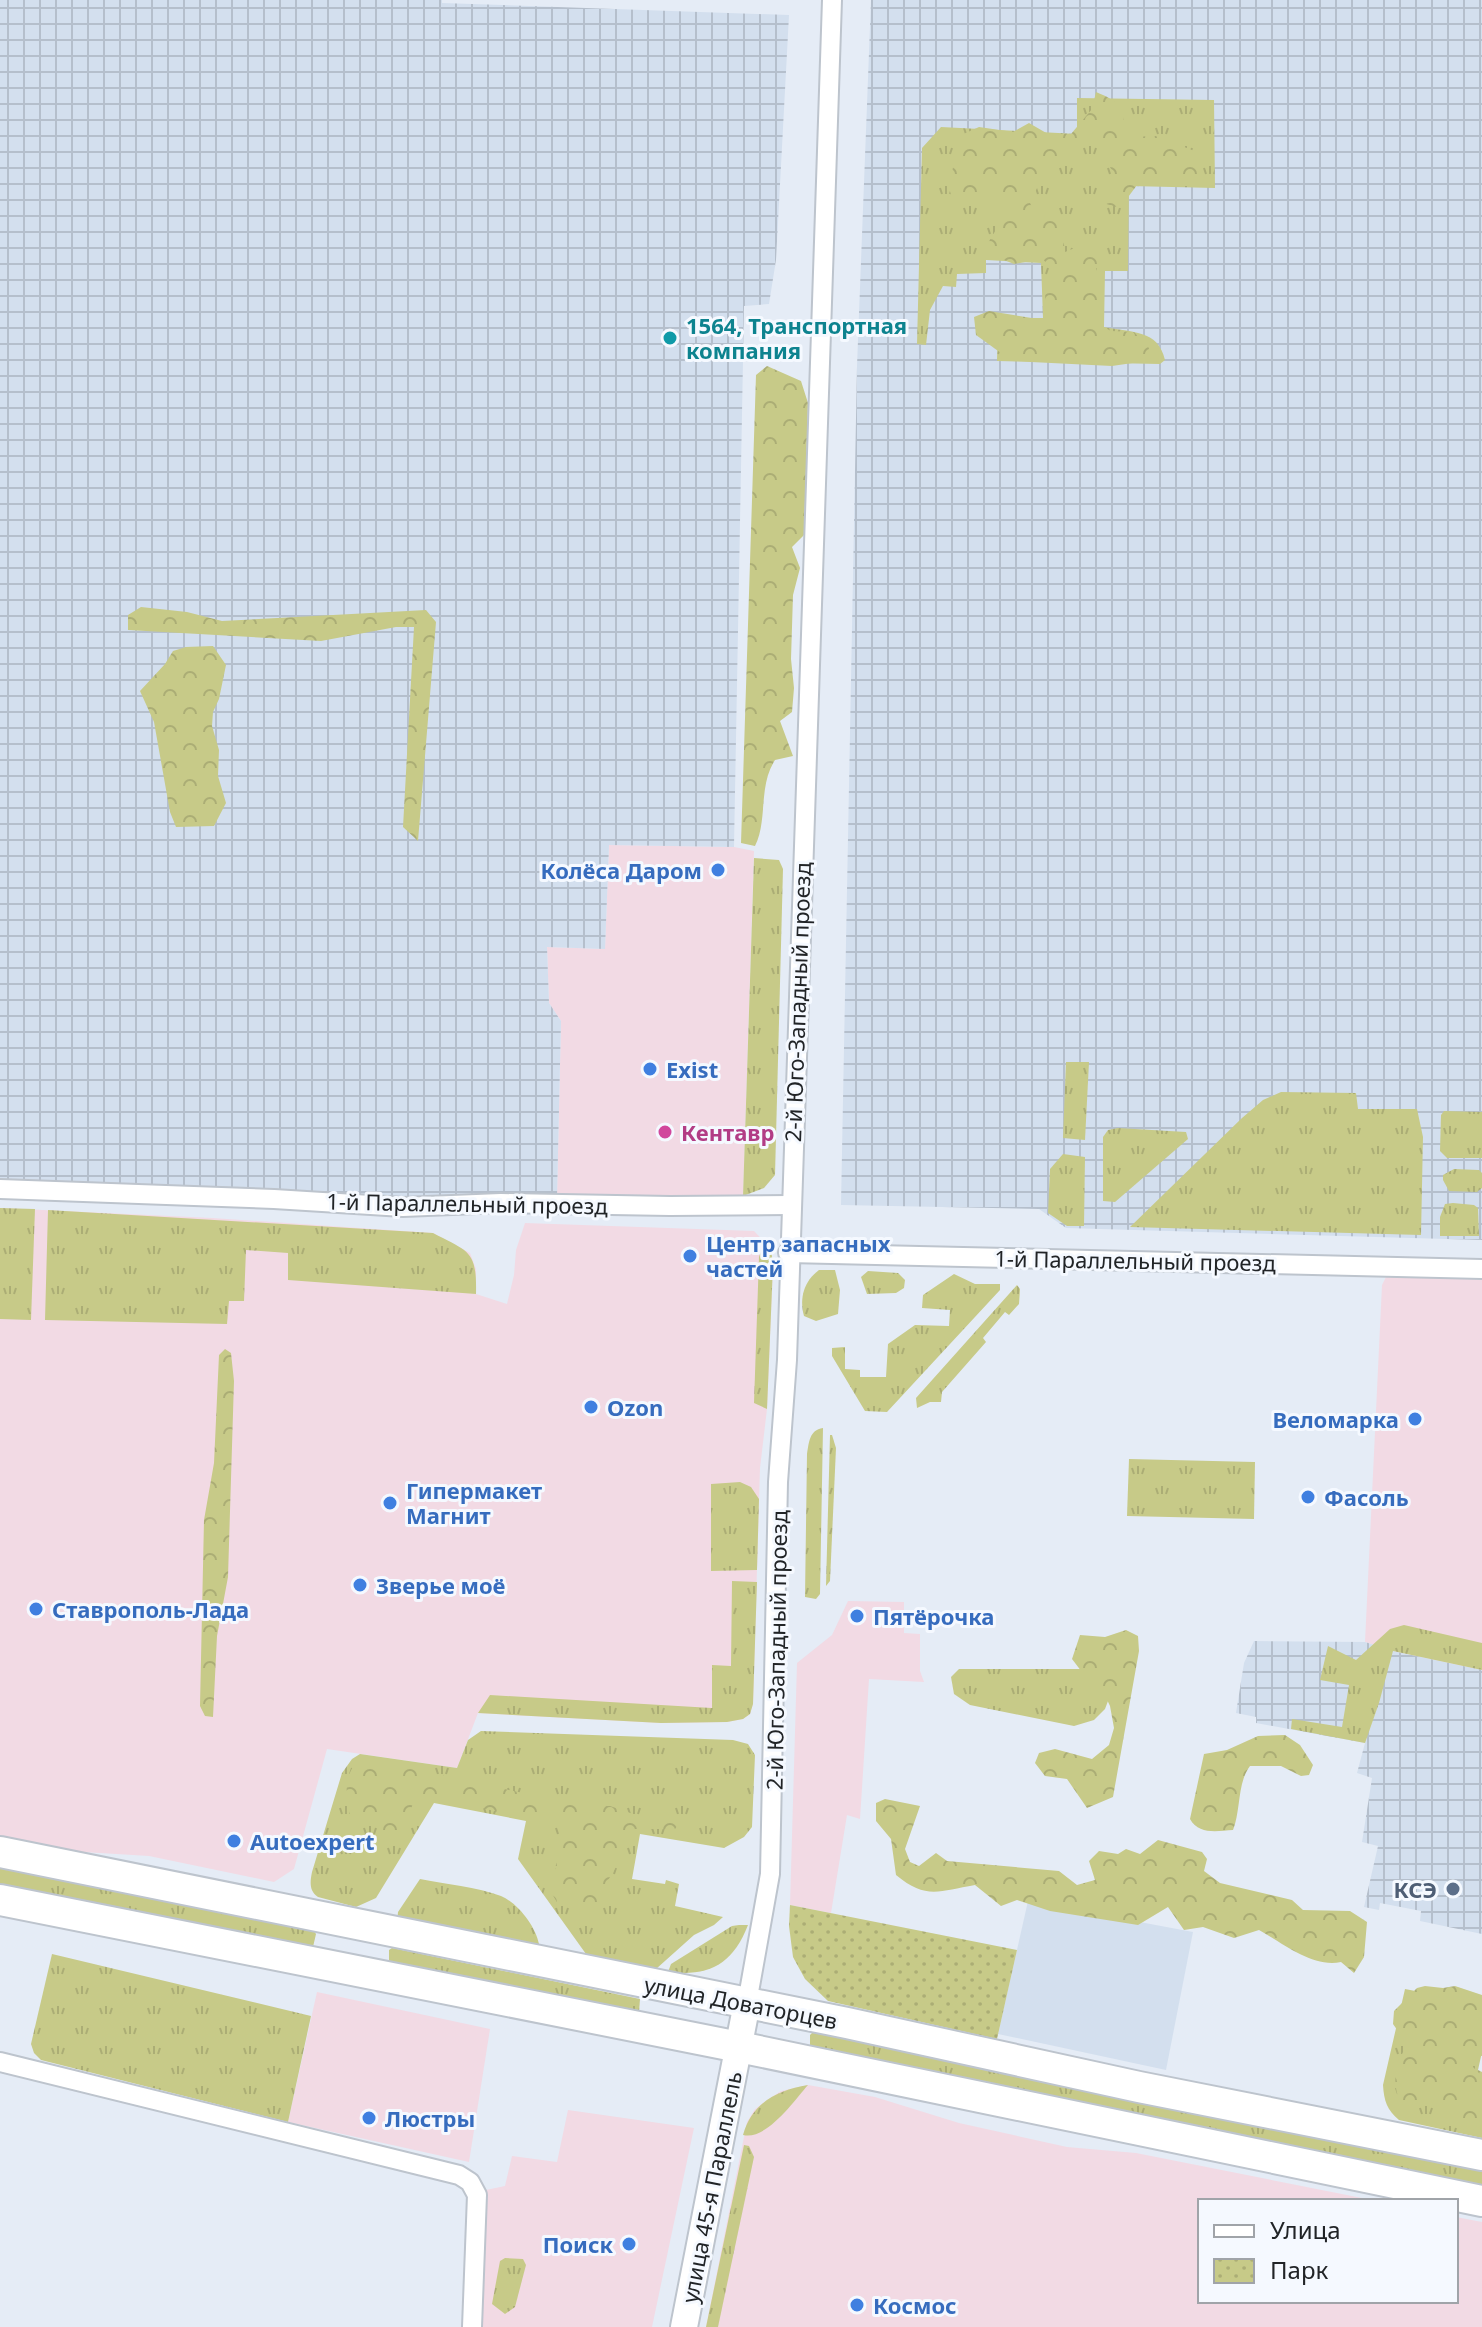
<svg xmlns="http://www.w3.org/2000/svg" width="1482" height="2327" viewBox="0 0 1482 2327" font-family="'Noto Sans',sans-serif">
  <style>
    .commercial { fill: #f2dae4 }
    .industrial { fill: url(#industrial-grid) }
    .built { fill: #d3dfee }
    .grass { fill: url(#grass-tufts) }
    .forest { fill: url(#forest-crowns) }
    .park { fill: url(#park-dots) }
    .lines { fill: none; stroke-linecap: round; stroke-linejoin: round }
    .street-casing { stroke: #bdc4cd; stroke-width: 22 }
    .secondary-casing { stroke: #bdc4cd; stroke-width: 30 }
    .primary-casing { stroke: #bdc4cd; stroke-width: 34 }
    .street { stroke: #fff; stroke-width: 18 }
    .secondary { stroke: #fff; stroke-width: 26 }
    .primary { stroke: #fff; stroke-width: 30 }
    .culture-dot { fill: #0f9aa8; stroke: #f5f9ff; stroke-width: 3 }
    .shop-dot { fill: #3f7fe0; stroke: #f5f9ff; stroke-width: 3 }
    .hotel-dot { fill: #d1479c; stroke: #f5f9ff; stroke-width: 3 }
    .service-dot { fill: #5c6f8a; stroke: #f5f9ff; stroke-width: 3 }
    .labels { text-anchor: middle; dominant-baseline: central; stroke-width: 6; stroke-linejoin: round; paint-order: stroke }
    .culture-label { font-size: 22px; font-weight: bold; fill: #0d838f; stroke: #f5f9ff; text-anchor: start }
    .shop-label { font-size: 22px; font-weight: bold; fill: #366cbe; stroke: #f5f9ff; text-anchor: start }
    .street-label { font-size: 22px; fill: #212427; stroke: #f5f9ff }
    .hotel-label { font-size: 22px; font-weight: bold; fill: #b23c85; stroke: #f5f9ff; text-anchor: start }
    .service-label { font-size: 22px; font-weight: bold; fill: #4e5e75; stroke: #f5f9ff; text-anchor: end }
  </style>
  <defs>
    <pattern id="industrial-grid" width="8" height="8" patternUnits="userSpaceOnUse" patternTransform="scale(2)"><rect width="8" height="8" fill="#d3dfee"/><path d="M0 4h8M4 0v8" fill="none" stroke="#b5bfcc"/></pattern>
    <pattern id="grass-tufts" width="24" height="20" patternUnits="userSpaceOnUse" patternTransform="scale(2)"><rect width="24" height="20" fill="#c7ca88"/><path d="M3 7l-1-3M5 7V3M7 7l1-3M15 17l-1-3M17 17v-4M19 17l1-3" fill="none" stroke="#abad75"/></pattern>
    <pattern id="forest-crowns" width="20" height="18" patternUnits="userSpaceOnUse" patternTransform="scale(2)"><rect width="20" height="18" fill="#c7ca88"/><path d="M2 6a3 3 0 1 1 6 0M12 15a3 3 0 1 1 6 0" fill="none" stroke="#abad75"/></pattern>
    <pattern id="park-dots" width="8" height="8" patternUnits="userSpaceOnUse" patternTransform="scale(2)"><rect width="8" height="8" fill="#c7ca88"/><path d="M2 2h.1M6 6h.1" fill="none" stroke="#abad75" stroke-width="1.8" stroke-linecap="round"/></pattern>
  </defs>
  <rect width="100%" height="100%" fill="#e5ecf6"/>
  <!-- commercial -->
  <g class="commercial">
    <path d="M609 845 734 847 754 851 743 1196 711 1199 557 1196 561 1021 549 1003 547 947 605 949Z"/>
    <path d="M0 1208 212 1218 433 1233 470 1253 476 1269V1294L507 1304 514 1275 516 1250 525 1223 754 1231 771 1249 773 1265 767 1409 760 1468 753 1704 750 1714 743 1719 727 1722 661 1723 478 1713 457 1768 327 1749 294 1869 274 1882 149 1856 67 1851 0 1837Z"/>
    <path d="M1388 1273 1482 1278V1670L1393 1651 1365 1642 1382 1285Z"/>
    <path d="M848 1601 904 1602V1633L920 1634V1671L924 1682 869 1679 860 1819 847 1815 831 1913 790 1905 797 1663 832 1635Z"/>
    <path d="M317 1992 490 2029 469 2162 288 2122Z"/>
    <path d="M808 2085 875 2097 959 2123 1067 2147 1136 2153 1377 2201H1200V2301H1456V2217L1482 2222V2327H706L747 2122 755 2109 767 2100 781 2091Z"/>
    <path d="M568 2110 694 2128 652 2327H474L486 2190 505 2186 512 2156 557 2162Z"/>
  </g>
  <!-- industrial -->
  <g class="industrial">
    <path d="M0 0H442V3L789 15 776 260 769 304 744 306 734 847 609 845 605 949 547 947 549 1003 561 1021 557 1196 429 1198 0 1179Z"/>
    <path d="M871 0H1482V1240L1066 1228 1039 1209 841 1205 857 366Z"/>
    <path d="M1254 1641 1365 1642 1393 1651 1482 1670V1934L1420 1921 1421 1911 1380 1903 1379 1910 1364 1907 1378 1846 1362 1842 1372 1778 1357 1773 1365 1743 1256 1723V1717L1236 1713 1244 1663Z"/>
  </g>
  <!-- built -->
  <path class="built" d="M1028 1901 1193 1932 1166 2070 998 2034Z"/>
  <!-- grass -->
  <g class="grass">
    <path d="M1077 98 1214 100 1215 188 1129 186 1128 271H1105L1104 327C1132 333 1158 329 1165 360L1160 364 997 361 998 318H1043L1041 263 986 260V273L957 274 956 287 943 286 930 310 926 345 917 344 922 148 941 127 1077 134Z"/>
    <path d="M754 858 779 860 783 869 775 1175 764 1188 743 1196Z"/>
    <path d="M1066 1062H1089L1085 1140 1063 1138Z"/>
    <path d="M1281 1092 1356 1093 1358 1109H1417L1423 1137 1421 1235 1130 1227 1242 1118 1263 1100Z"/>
    <path d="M1444 1111 1482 1112V1158H1447L1440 1151 1441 1115Z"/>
    <path d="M1118 1128 1186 1132 1188 1139 1115 1202 1103 1201V1137L1108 1130Z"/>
    <path d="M1063 1154 1085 1157 1084 1226H1067L1048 1213 1050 1169Z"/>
    <path d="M1454 1169 1479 1170 1482 1173V1188L1477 1192 1449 1191 1443 1180V1175Z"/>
    <path d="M1453 1203 1474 1205 1478 1208 1479 1236H1440V1217L1445 1204Z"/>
    <path d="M0 1208 35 1209 31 1320 0 1319Z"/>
    <path d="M48 1210 433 1233C469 1252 477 1250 476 1294L288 1280V1253L246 1250 244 1301H229L227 1324 45 1320Z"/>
    <path d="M762 1248 771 1249 773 1265 767 1409 754 1403 759 1257Z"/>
    <path d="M819 1270H835L840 1290 838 1314 816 1321 804 1316C799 1298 804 1281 819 1270Z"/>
    <path d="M868 1271 898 1273 905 1280 904 1288 896 1293 867 1294 861 1277Z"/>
    <path d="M954 1274 975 1284H1000V1290L887 1412 865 1411 832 1356V1348L845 1347V1369L860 1370V1377H886L888 1344 915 1325 949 1326 950 1310 922 1308 923 1295Z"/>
    <path d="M1017 1285 1020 1289 1019 1304 1009 1315 1005 1312 983 1338 986 1342 942 1392 941 1402H930L917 1408 916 1398Z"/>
    <path d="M823 1428 820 1594 816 1599 805 1597 807 1454C809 1443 809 1430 823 1428Z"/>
    <path d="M830 1435H832L836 1448 830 1581 826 1586Z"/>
    <path d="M1129 1459 1255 1462 1254 1519 1127 1516Z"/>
    <path d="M740 1482 751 1487 759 1499 757 1570 711 1571V1484Z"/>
    <path d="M732 1581 757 1582 753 1704 750 1714 743 1719 727 1722 661 1723 478 1713 490 1695 712 1708V1665L731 1666Z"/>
    <path d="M1404 1625 1482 1643V1670L1393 1651 1379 1703 1365 1743 1291 1729 1292 1719 1342 1727 1349 1685 1320 1680 1328 1646 1356 1660 1390 1629Z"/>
    <path d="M959 1669H1090L1111 1693 1105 1709 1094 1720 1074 1726 970 1705 954 1694 951 1677Z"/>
    <path d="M481 1731 733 1740 748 1744 755 1755 752 1827 744 1837 724 1848 640 1834 632 1879 665 1884 666 1880 679 1884 675 1906 723 1917 714 1925 694 1935 656 1969 586 1954 518 1859 526 1821 434 1803 376 1898 356 1907 318 1897C309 1891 310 1882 312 1872L342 1773 352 1759 360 1754 457 1768 468 1740Z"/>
    <path d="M0 1866 314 1931 316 1934 313 1947 310 1949 0 1885Z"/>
    <path d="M420 1879C444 1884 478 1887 501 1896 518 1903 536 1927 539 1944L534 1949 397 1922 398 1912Z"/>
    <path d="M739 1925H748C733 1964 709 1977 668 1972L671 1964 732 1926Z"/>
    <path d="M392 1948 640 1999 639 2012 389 1963V1950Z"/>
    <path d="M52 1954 311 2016 288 2122 41 2060 34 2053 31 2044Z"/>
    <path d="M1405 1989 1482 2004V2052L1478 2070 1482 2072V2138L1399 2120C1387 2110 1384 2101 1383 2085Z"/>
    <path d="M813 2032 1482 2169V2186L810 2048V2035Z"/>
    <path d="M808 2085C794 2101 766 2141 743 2135 752 2103 777 2090 808 2085Z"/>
    <path d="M744 2145 749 2146 754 2157 718 2327H706Z"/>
    <path d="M505 2258 523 2259 526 2265 515 2307 505 2314 492 2304 500 2261Z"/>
  </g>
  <!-- forest -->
  <g class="forest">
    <path d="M1096 92C1123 103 1125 109 1123 137L1156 136 1197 152 1200 161 1196 184 1140 181 1120 208 1103 203 1104 187 1113 172 1095 142 1084 141 1073 157C1050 160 1039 183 1030 203L1036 215 1061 221 1065 252 1082 245 1101 255 1096 269 1101 284 1098 324 1111 331 1134 332 1148 346 1153 360 1112 366 1012 361 976 335 974 317 989 311 1044 320 1046 281 1052 267 1042 259 1014 264 994 256 988 243 1003 218 1001 201 952 198 949 188 959 136 979 127 1013 132 1029 123 1048 134H1071L1092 109Z"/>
    <path d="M767 366 801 381 808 403 804 535 792 547 800 568 793 595 791 659 794 688 792 712 780 721 793 756 775 760C758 786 768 820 755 846L741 843 756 375Z"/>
    <path d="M141 607 187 612 222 621 426 610 436 622 418 841 403 827 414 627H396L321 641 128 630V615Z"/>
    <path d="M213 646 226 665 219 699 213 712 212 726 219 750 218 776 226 803 214 826 176 827 170 812 154 722 140 691 165 664 173 651 186 647Z"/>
    <path d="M225 1349 231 1353 234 1381 228 1577 217 1636 213 1717 205 1716 200 1706 204 1520 214 1463 219 1355Z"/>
    <path d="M1126 1630 1138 1636 1139 1651 1113 1797 1087 1808 1067 1779 1045 1776 1035 1763 1039 1753 1055 1749 1092 1759 1109 1745 1114 1728 1110 1706 1101 1687 1088 1680 1072 1659 1080 1635 1105 1637Z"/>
    <path d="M1285 1735 1300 1745 1313 1765 1309 1775 1301 1776 1281 1766H1250C1237 1783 1241 1810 1233 1830 1217 1831 1199 1835 1190 1819L1204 1754 1227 1750 1258 1736Z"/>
    <path d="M364 1755 375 1761 583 1806H610L636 1815 677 1814 682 1820 675 1829H629L619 1862 607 1882 600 1923 581 1922 571 1907 558 1904 551 1892 559 1848V1821C511 1822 465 1796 416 1801L414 1799 404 1835 397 1840 368 1820 351 1819C345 1795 342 1772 364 1755Z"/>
    <path d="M885 1799 920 1806 905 1849 910 1862 919 1866 936 1853 947 1861 1059 1871 1077 1885 1095 1880 1089 1861 1099 1851 1118 1854 1126 1849 1140 1854 1158 1840 1202 1852 1207 1859 1204 1871 1220 1883 1292 1900 1303 1910 1350 1911 1367 1922 1364 1957 1354 1973 1341 1962C1313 1968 1284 1944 1259 1930L1234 1938 1203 1927 1184 1930 1168 1907 1138 1925 1050 1911 1017 1900 1001 1906 975 1885C939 1891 926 1900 896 1875L891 1839 876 1821V1803Z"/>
    <path d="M1425 1986 1443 1988 1455 1986 1482 1995V2056L1473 2055 1471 2065 1482 2076V2124C1459 2128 1448 2120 1433 2104L1400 2102C1391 2080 1396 2065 1407 2044L1393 2024 1394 2011 1417 1988Z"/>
  </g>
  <!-- park -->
  <path class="park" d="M790 1905 1017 1950 997 2039 828 2001 805 1979 793 1957 789 1926Z"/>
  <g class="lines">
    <!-- street casing -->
    <g class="street-casing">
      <g id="street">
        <path d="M0 1189 274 1199 403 1207 501 1203 670 1206 790 1205"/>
        <path d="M788 1253 1482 1269"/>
        <path d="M747 2003 770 1874 778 1482 787 1360 832 0"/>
        <path d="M0 2062 459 2175 470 2182 477 2195 472 2327"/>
      </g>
    </g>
    <!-- secondary casing -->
    <g class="secondary-casing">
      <path id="secondary" d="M684 2327 747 2003"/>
    </g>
    <!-- primary casing -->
    <g class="primary-casing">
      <g id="primary">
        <path d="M0 1852 847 2023 1139 2087 1482 2155"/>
        <path d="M0 1900 739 2047 1482 2201"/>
      </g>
    </g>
    <!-- street -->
    <use href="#street" class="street"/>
    <!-- secondary -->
    <use href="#secondary" class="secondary"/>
    <!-- primary -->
    <use href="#primary" class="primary"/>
  </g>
  <!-- markers -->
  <circle class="culture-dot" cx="670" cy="338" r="8"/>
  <g class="shop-dot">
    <circle cx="718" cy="870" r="8"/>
    <circle cx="650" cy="1069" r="8"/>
    <circle cx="690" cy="1256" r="8"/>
    <circle cx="591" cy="1407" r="8"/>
    <circle cx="1415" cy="1419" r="8"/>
    <circle cx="1308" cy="1497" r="8"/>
    <circle cx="390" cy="1503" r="8"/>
    <circle cx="360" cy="1585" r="8"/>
    <circle cx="36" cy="1609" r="8"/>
    <circle cx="857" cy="1616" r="8"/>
    <circle cx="234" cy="1841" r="8"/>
    <circle cx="369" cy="2118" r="8"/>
    <circle cx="629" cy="2244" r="8"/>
    <circle cx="857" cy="2305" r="8"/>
  </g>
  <circle class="hotel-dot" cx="665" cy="1132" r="8"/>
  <circle class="service-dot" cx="1453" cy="1889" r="8"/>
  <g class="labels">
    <!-- culture labels -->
    <g class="culture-label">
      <text x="686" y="325">1564, Транспортная<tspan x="686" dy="25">компания</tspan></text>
    </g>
    <!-- shop labels -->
    <g class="shop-label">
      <text x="702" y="870" text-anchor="end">Колёса Даром</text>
      <text x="666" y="1069">Exist</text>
      <text x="706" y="1243">Центр запасных<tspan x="706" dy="25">частей</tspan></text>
      <text x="607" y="1407">Ozon</text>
      <text x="1399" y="1419" text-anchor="end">Веломарка</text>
      <text x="406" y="1490">Гипермакет<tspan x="406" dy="25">Магнит</tspan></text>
      <text x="1324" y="1497">Фасоль</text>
      <text x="376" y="1585">Зверье моё</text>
      <text x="52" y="1609">Ставрополь-Лада</text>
      <text x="873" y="1616">Пятёрочка</text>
      <text x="250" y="1841">Autoexpert</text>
      <text x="385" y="2118">Люстры</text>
      <text x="613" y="2244" text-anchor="end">Поиск</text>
      <text x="873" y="2305">Космос</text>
    </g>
    <!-- street labels -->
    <g class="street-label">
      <text transform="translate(797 1002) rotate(-88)">2-й Юго-Западный проезд</text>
      <text transform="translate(467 1203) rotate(1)">1-й Параллельный проезд</text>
      <text transform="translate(1135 1260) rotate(1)">1-й Параллельный проезд</text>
      <text transform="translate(776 1650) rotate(-89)">2-й Юго-Западный проезд</text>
      <text transform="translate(741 2002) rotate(11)">улица Доваторцев</text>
      <text transform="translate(711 2187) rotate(-79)">улица 45-я Параллель</text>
    </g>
    <!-- hotel labels -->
    <g class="hotel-label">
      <text x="681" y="1132">Кентавр</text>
    </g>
    <!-- service labels -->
    <g class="service-label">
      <text x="1437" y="1889">КСЭ</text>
    </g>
  </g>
  <!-- legend -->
  <rect x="1198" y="2199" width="260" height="104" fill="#f5f9ff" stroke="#a0a4a9" stroke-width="2"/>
  <rect x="1214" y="2225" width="40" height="12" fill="#ffffff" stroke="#a0a4a9" stroke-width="2"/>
  <text x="1270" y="2239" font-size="24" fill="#212427">Улица</text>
  <rect x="1214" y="2259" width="40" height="24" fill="url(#park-dots)" stroke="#a0a4a9" stroke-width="2"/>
  <text x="1270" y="2279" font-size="24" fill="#212427">Парк</text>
</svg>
